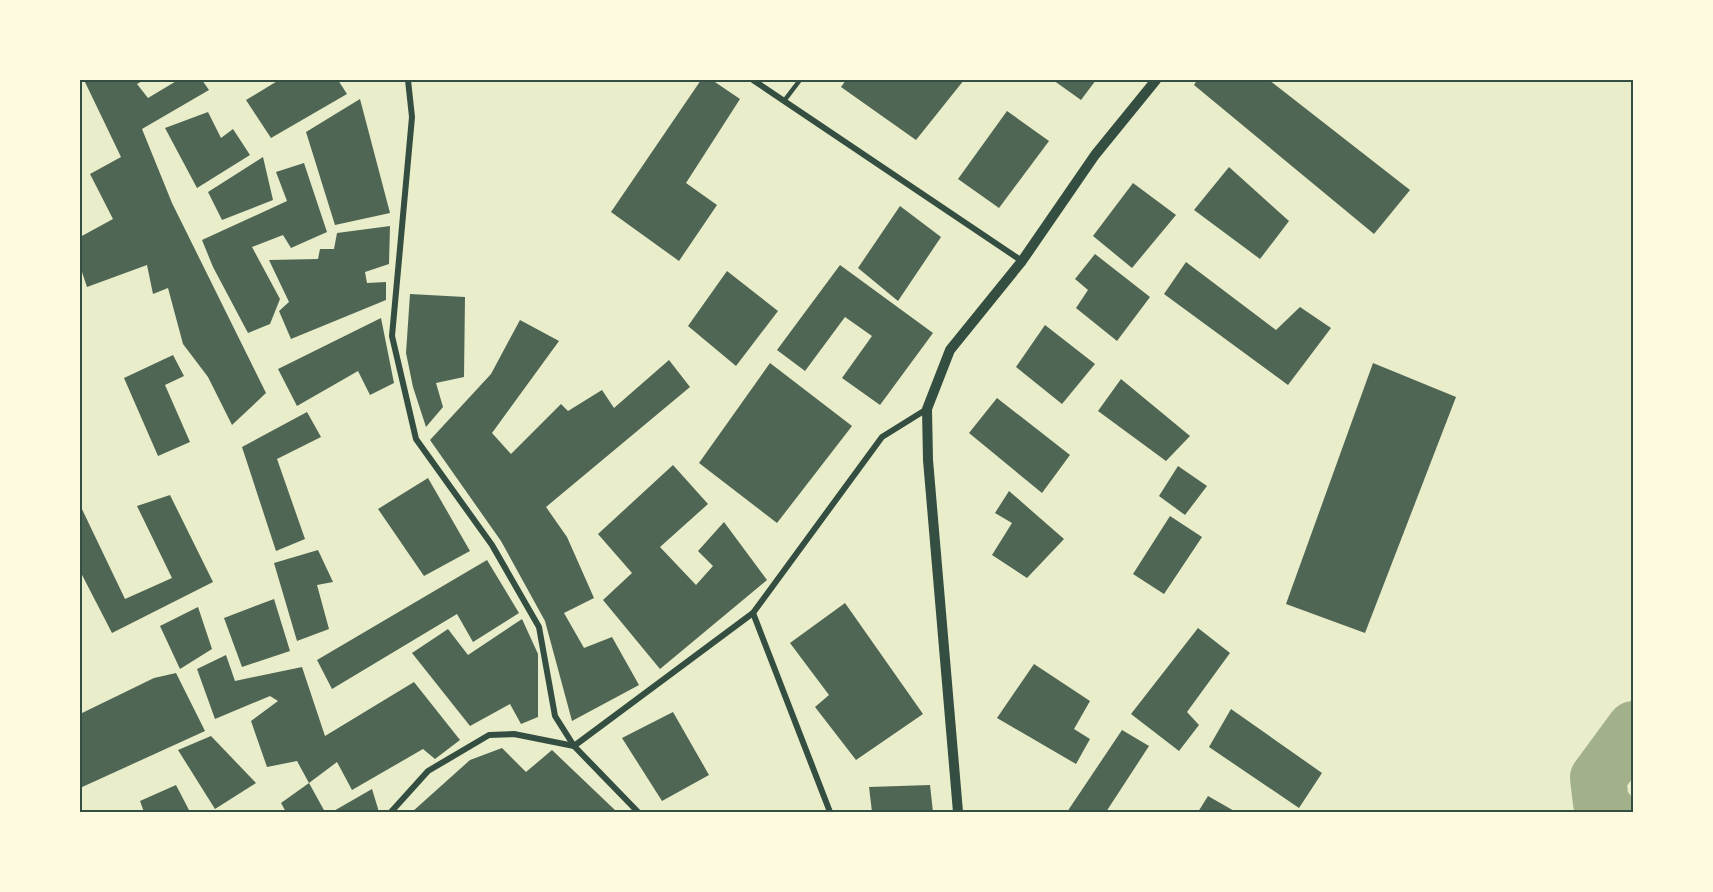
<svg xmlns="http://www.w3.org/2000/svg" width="1713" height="892" viewBox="0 0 1713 892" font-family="'IBM Plex Serif',serif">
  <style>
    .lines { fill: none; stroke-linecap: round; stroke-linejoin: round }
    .river { stroke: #a3b18a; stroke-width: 56 }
    .building { fill: #4f6655 }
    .service { stroke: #344e41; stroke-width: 4.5 }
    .minor { stroke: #344e41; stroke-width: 6 }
    .tertiary { stroke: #344e41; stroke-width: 10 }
    .neatline { fill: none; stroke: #344e41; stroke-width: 2 }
  </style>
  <rect width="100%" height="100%" fill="#e9edc9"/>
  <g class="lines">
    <!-- river -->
    <path class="river" d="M1608 812 1601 803 1598 778 1634 729"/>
  </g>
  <!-- building -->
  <g class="building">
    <path d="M84 80H144L137 84 148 98 178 80H202L209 90 142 129 172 203 266 393 232 425 208 377 183 344 168 288 153 294 147 265 87 287 80 266V237L113 219 90 174 121 157Z"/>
    <path d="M279 80H338L347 94 271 138 246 100Z"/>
    <path d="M701 80H712L740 99 686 183 717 205 679 261 611 212Z"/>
    <path d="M846 80H964L916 140 841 87Z"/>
    <path d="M1053 80H1096L1081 100Z"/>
    <path d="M1197 80H1269L1410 190 1374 234 1194 85Z"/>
    <path d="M360 99 390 213 335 225 306 132Z"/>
    <path d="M1007 111 1049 141 999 208 958 179Z"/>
    <path d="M208 112 221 138 233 129 250 155 197 188 165 128Z"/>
    <path d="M263 157 273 200 222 220 208 192Z"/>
    <path d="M304 163 327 232 291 248 283 235 252 247 280 299 270 324 248 333 213 267 202 240 287 201 276 172Z"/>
    <path d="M1229 167 1289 221 1260 259 1194 210Z"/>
    <path d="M1133 183 1176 215 1132 268 1093 236Z"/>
    <path d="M900 206 941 237 898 301 858 268Z"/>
    <path d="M390 226 389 264 365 272 367 283 386 282V300L291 339 279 311 289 302 269 260 318 259 320 249H334L337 233Z"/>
    <path d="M1095 254 1150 297 1117 341 1076 308 1088 290 1075 279Z"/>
    <path d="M1186 262 1276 330 1300 307 1331 328 1288 385 1164 294Z"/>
    <path d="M840 265 933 333 880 405 842 378 872 336 845 317 805 371 777 350Z"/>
    <path d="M727 271 778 311 736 366 688 326Z"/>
    <path d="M410 294 465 297 464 377 436 383 443 407 426 427 413 387 406 353Z"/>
    <path d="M381 318 394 383 370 395 358 371 297 406 278 369Z"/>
    <path d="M520 320 559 341 492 433 511 454 561 404 568 411 602 390 614 408 669 360 690 387 546 507 567 537 594 598 564 613 584 648 612 637 639 685 572 721 545 621 501 541 430 440 491 374Z"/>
    <path d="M1045 325 1095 364 1062 404 1016 367Z"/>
    <path d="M173 355 184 376 165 385 190 442 158 456 124 378Z"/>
    <path d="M770 363 852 426 777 523 699 463Z"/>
    <path d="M1373 363 1456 397 1365 633 1286 604Z"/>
    <path d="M1121 379 1190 436 1166 461 1098 411Z"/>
    <path d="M997 398 1070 455 1042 493 969 433Z"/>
    <path d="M307 412 321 437 277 459 305 539 276 551 242 447Z"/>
    <path d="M673 465 708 504 660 547 696 585 713 566 698 551 724 522 767 580 660 669 603 600 632 573 598 534Z"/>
    <path d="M1178 466 1207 486 1185 515 1159 496Z"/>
    <path d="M428 478 470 551 424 576 378 509Z"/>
    <path d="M1009 491 1064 539 1027 578 992 555 1012 523 995 513Z"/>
    <path d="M170 495 213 582 112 633 80 571V505L125 599 172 578 137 506Z"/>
    <path d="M1170 516 1202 537 1164 594 1133 574Z"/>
    <path d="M318 550 333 582 317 585 329 629 297 641 274 563Z"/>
    <path d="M487 560 519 613 473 642 457 614 332 689 317 660Z"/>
    <path d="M274 599 290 651 242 667 224 618Z"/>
    <path d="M845 603 923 714 856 760 815 707 829 695 790 643Z"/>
    <path d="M198 607 212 649 180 669 160 626Z"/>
    <path d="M522 619 538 654V717L521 724 510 704 470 726 412 653 448 629 468 655Z"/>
    <path d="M1198 628 1230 653 1187 712 1199 725 1179 751 1131 714Z"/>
    <path d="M226 655 235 681 302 667 325 736 414 682 460 740 435 759 423 749 352 790 337 762 309 783 297 761 267 767 251 721 278 701 270 696 215 719 197 669Z"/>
    <path d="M1034 664 1090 701 1074 729 1090 739 1076 764 997 718Z"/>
    <path d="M176 673 205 731 80 788V714L154 678Z"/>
    <path d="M1231 709 1322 773 1299 808 1209 747Z"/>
    <path d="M673 712 709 775 662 801 622 738Z"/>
    <path d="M1122 730 1149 746 1106 812H1067Z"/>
    <path d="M211 736 256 783 215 809 178 750Z"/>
    <path d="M502 748 526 772 552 750 617 812H412L470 760Z"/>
    <path d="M309 783 325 812H286L281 803Z"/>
    <path d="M176 785 190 812H144L140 801Z"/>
    <path d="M930 785 933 812H872L869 787Z"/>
    <path d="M372 789 379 812H332Z"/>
    <path d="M1208 796 1236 812H1198Z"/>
  </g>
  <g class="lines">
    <!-- service -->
    <path class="service" d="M784 101 800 80"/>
    <!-- minor -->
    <g class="minor">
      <path d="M408 80 412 117 392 336 416 439 492 545 539 627 555 716 574 746 638 812"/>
      <path d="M753 80 1022 261"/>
      <path d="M753 613 830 812"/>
      <path d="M574 746 753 613 882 437 927 409"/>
      <path d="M391 812 428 771 489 735 514 734 574 746"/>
    </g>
    <!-- tertiary -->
    <path class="tertiary" d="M958 812 928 460 927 409 950 350 1022 261 1095 155 1156 80"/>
  </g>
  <!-- border -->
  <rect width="1713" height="892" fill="none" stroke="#fefae0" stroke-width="162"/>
  <rect x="81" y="81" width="1551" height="730" class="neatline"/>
</svg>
